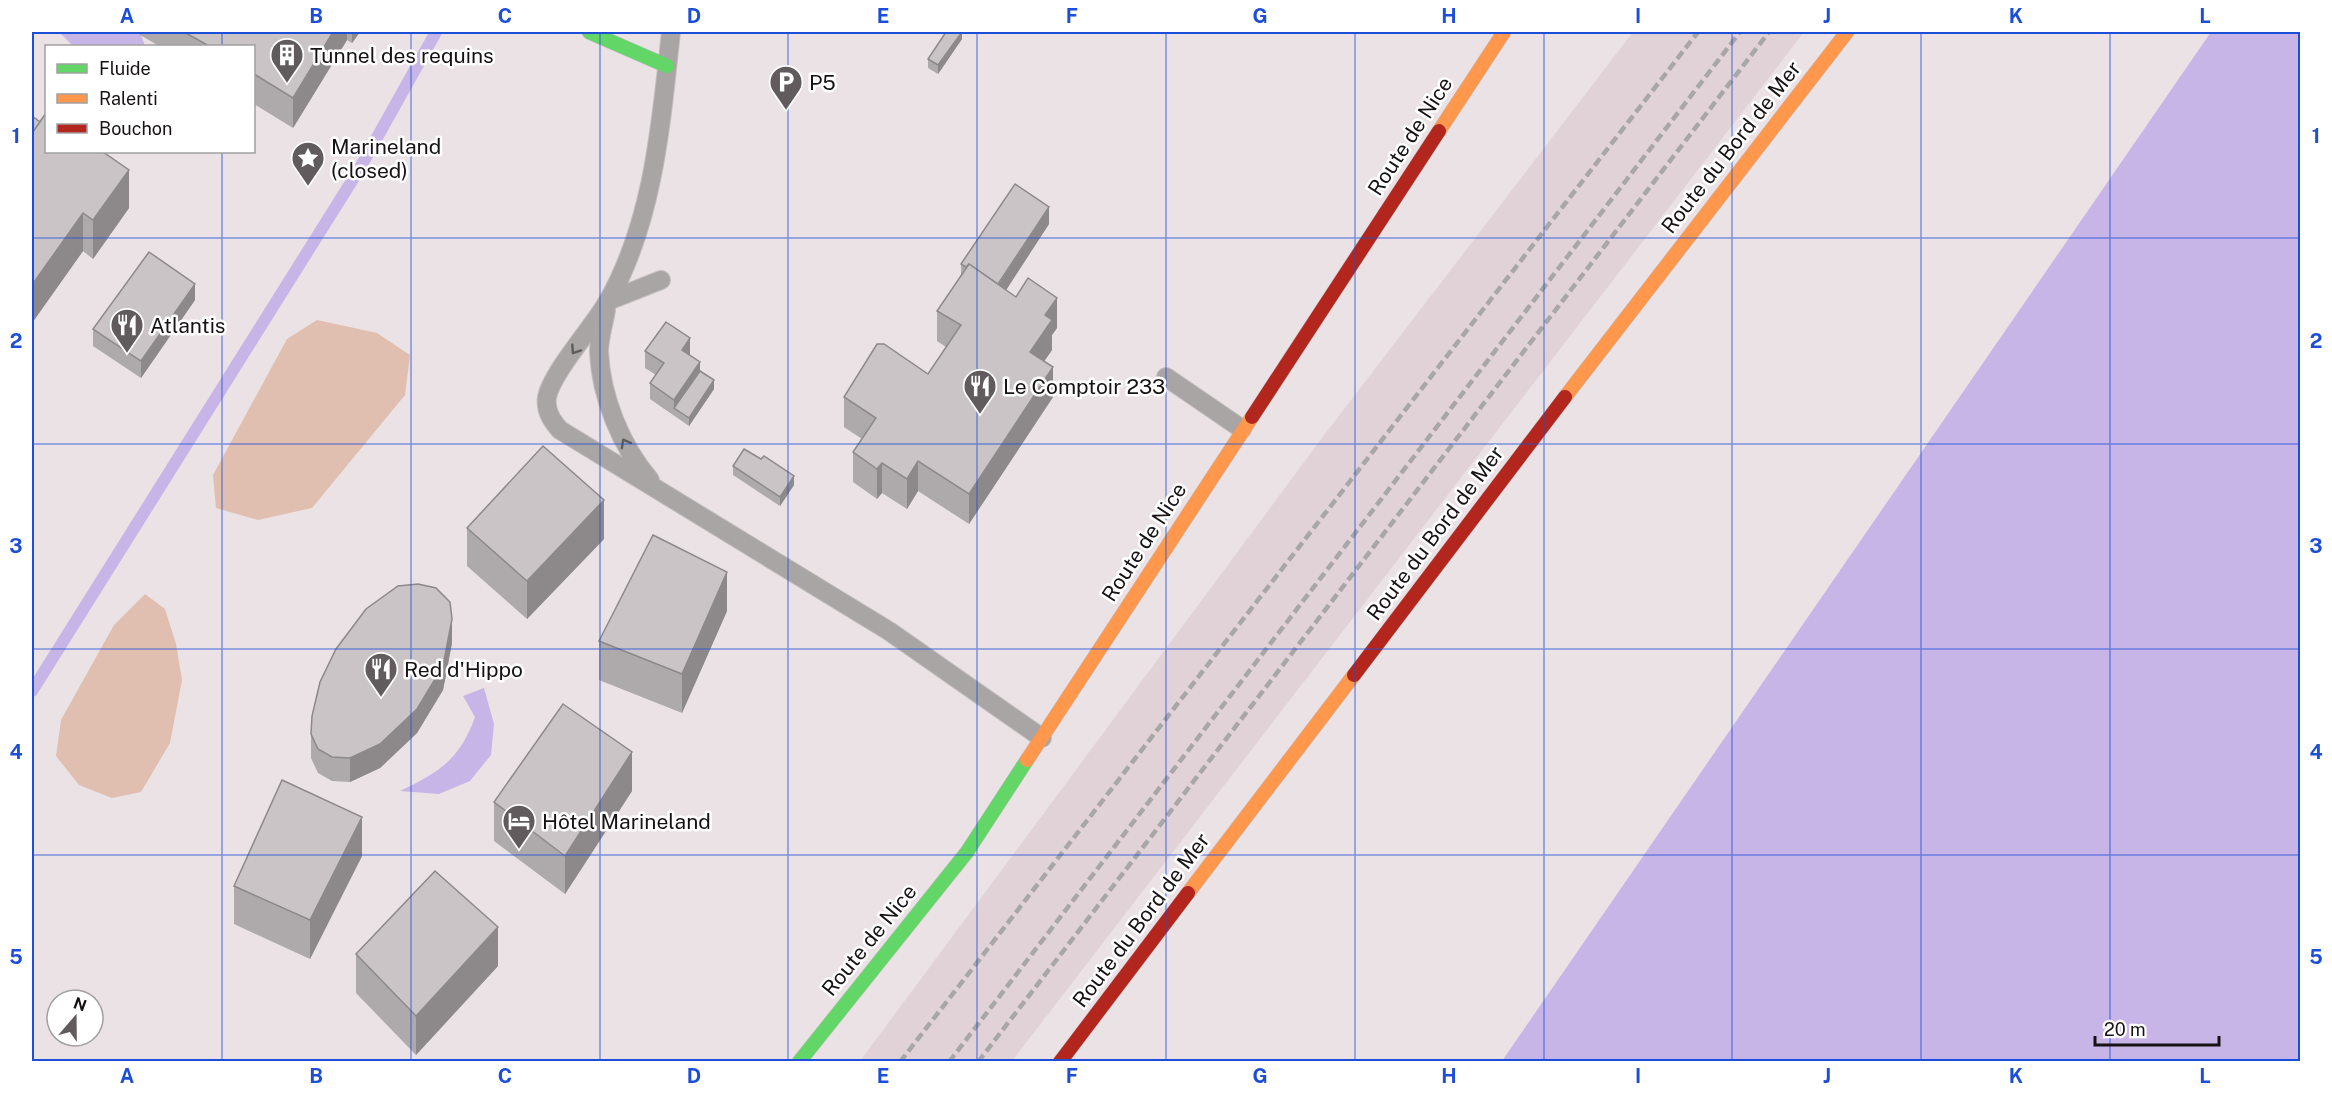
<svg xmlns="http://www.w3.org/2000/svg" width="2332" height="1093" viewBox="0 0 2332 1093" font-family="'Public Sans',sans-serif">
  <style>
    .built { fill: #e1d2d7 }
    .green { fill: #e0bfb0 }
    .water { fill: #c8b5e7 }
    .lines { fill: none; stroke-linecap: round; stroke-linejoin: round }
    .stream { stroke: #c8b5e7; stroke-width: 12 }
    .lane-casing { stroke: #c3bdbf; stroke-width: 20 }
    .fast-casing { stroke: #c3bdbf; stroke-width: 15 }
    .slow-casing { stroke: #c3bdbf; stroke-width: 15 }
    .jam-casing { stroke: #c3bdbf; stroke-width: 15 }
    .lane { stroke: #a8a5a4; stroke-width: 18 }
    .fast { stroke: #63d668; stroke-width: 14 }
    .slow { stroke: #ff974d; stroke-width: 14 }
    .jam { stroke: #b3261e; stroke-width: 14 }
    .rail { stroke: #a9a6a6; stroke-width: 4.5; stroke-dasharray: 9 4.5; stroke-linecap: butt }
    .wall { fill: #aea9ab }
    .shaded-wall { fill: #8d898b }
    .building { fill: #cac4c7; stroke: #8d898b; stroke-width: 1.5 }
    .oneway { stroke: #605c5c }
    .grid { fill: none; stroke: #1d4ed8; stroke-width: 1.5; stroke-opacity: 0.55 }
    .labels { text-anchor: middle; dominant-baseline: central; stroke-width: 5; stroke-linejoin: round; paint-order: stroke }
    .poi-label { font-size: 21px; fill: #171214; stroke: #fff; text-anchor: start }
    .street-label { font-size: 21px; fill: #171214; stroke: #fff }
    .neatline { fill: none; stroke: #1d4ed8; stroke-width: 2 }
    .grid-label { font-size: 20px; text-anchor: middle; font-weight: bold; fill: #1d4ed8 }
  </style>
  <rect width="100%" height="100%" fill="#eae2e4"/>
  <!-- built -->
  <path class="built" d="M1633 32H1804L1012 1061H860L1322 438Z"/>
  <!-- green -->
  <g class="green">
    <path d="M317 320 377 333 410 355 405 395 312 508 258 520 216 508 213 475 287 339Z"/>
    <path d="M145 594 165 609 176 644 182 680 170 743 141 792 112 798 79 785 56 756 61 720 114 625Z"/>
  </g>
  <!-- water -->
  <g class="water">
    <path d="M59 32H140L145 46H73Z"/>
    <path d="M2211 32H2300V1061H1502Z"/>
    <path d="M484 688 494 724 491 755 470 781 439 794 400 791C440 772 460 759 475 717L463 696Z"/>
  </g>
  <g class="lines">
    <!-- stream -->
    <path class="stream" d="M32 691 360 168 436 32"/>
    <!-- lane casing -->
    <g class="lane-casing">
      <g id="lane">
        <path d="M671 32C661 122 654 220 608 301 594 326 552 372 547 397 545 411 552 421 560 430L889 631 1042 738"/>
        <path d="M608 301 661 280"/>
        <path d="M606 310C604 323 599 338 599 352 601 397 621 446 650 480"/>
        <path d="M1166 377 1242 429"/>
      </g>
    </g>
    <!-- fast casing -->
    <g class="fast-casing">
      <g id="fast">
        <path d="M589 32 667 66"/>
        <path d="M799 1062 967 852 1027 760"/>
      </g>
    </g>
    <!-- slow casing -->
    <g class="slow-casing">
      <g id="slow">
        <path d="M1439 131 1504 32"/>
        <path d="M1565 397 1847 32"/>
        <path d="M1027 760 1252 417"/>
        <path d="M1188 893 1354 675"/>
      </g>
    </g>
    <!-- jam casing -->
    <g class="jam-casing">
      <g id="jam">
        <path d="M1252 417 1439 131"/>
        <path d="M1354 675 1565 397"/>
        <path d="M1060 1062 1188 893"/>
      </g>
    </g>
    <!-- lane -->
    <use href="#lane" class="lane"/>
    <!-- fast -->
    <use href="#fast" class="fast"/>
    <!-- slow -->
    <use href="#slow" class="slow"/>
    <!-- jam -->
    <use href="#jam" class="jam"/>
    <!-- rail -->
    <g class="rail">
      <path d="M900 1062 1698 32"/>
      <path d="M949 1062 1740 32"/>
      <path d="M978 1062 1769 32"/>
    </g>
  </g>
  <!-- wall -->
  <g class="wall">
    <path d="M135 32H360L352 43 347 40 293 128 254 104V46H159Z"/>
    <path d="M962 32V39L938 74 928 68V59Z"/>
    <path d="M32 116 129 208 93 259 83 251 32 323Z"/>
    <path d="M1049 224 1006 290 1057 328 1052 335V350L1044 361 1053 397 969 524 918 491 907 509 882 493 877 499 853 482V452L862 439 844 427V397L928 374 946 347 937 341V311L961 275V264Z"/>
    <path d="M195 300 141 378 93 346V329Z"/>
    <path d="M645 351 689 355 714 389 689 426 650 399V383L656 375 645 368Z"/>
    <path d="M733 466 794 485 780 506 733 475Z"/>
    <path d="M467 528 604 539 527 619 467 566Z"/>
    <path d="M727 611 682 713 599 680V641Z"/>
    <path d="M452 643 443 690 417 733 380 768 350 782 332 781 318 773 311 758V734Z"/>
    <path d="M632 791 565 894 494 841V802Z"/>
    <path d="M362 856 310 959 234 924V886Z"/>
    <path d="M356 954 498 966 416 1055 356 993Z"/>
  </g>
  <!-- shaded-wall -->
  <g class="shaded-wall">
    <path d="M333 32H347V40L293 128V98Z"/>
    <path d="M352 32H360L352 43Z"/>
    <path d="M962 32V39L938 74V65Z"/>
    <path d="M129 170V208L93 259V220Z"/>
    <path d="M1049 207V224L997 304V287Z"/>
    <path d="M83 213V251L32 323V285Z"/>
    <path d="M195 284V300L141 378V361Z"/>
    <path d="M1057 298V328L1052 335V350L1030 382V352L1045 315Z"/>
    <path d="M690 338V355L682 350Z"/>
    <path d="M700 362V379L674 408V400Z"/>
    <path d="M1053 367V397L969 524V494Z"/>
    <path d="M714 380V389L689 426V418Z"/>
    <path d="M918 461V491L907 509V479Z"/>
    <path d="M882 463V493L877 499V469Z"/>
    <path d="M794 476V485L780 506V497Z"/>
    <path d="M604 500V539L527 619V581Z"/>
    <path d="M727 572V611L682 713V674Z"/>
    <path d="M452 619V643L443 690 417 733 380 768 350 782V758Z"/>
    <path d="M632 752V791L565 894V856Z"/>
    <path d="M362 817V856L310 959V920Z"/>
    <path d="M498 927V966L416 1055V1016Z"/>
  </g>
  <!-- building -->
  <g class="building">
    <path d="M184 32H333L293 98 254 74V46H209Z"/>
    <path d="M946 32H962L938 65 928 59Z"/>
    <path d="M46 113V152H103L129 170 93 220 83 213 32 285V133Z"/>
    <path d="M32 116 40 122 32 133Z"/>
    <path d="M1015 184 1049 207 998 284 969 264 966 267 961 264Z"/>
    <path d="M149 252 195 284 141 361 93 329Z"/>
    <path d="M969 264 1016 297 1028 278 1057 298 1045 315 1052 320 1030 352 1053 367 969 494 918 461 907 479 882 463 877 469 853 452 876 418 844 397 877 344H884L928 374 961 325 937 311Z"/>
    <path d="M666 322 690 338 682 350 700 362 674 400 650 383 664 363 645 351Z"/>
    <path d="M700 371 714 380 689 418 674 408Z"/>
    <path d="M543 446 604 500 527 581 467 528Z"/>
    <path d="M744 449 761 459 764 456 794 476 780 497 733 466Z"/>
    <path d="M653 535 727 572 682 674 599 641Z"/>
    <path d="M418 584 436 588 450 602 452 619 443 666 417 709 380 744 350 758 332 757 318 749 311 734 312 716 320 682 336 649 366 609 398 586Z"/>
    <path d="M563 704 632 752 565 856 494 802Z"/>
    <path d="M282 780 362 817 310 920 234 886Z"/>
    <path d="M435 871 498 927 416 1016 356 954Z"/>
  </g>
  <!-- one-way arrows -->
  <defs><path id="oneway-chevron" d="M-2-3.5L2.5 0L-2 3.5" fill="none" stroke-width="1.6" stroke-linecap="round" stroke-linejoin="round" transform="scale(1.5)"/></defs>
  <g class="oneway">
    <use href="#oneway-chevron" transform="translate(575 350) rotate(124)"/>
    <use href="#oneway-chevron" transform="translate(625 443) rotate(-119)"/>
  </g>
  <!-- grid -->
  <path class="grid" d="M222 32V46M411 32V1062M600 32V1062M788 32V1062M977 32V1062M1166 32V1062M1355 32V1062M1544 32V1062M1732 32V1062M1921 32V1062M2110 32V1062M222 152V1062M32 238H2300M32 444H2300M32 649H2300M32 855H2300"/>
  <!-- icons -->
  <defs>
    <g id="building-pin" transform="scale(1.725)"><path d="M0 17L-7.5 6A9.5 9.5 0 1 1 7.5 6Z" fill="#615b5d" stroke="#fff"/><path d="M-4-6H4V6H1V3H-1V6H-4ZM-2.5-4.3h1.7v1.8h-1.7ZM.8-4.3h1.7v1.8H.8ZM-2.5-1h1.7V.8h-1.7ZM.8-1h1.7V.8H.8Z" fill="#fff"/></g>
    <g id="parking-pin" transform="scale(1.725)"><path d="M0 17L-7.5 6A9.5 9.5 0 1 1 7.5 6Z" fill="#615b5d" stroke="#fff"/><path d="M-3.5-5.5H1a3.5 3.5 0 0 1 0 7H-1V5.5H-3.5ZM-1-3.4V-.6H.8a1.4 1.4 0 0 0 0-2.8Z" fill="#fff"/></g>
    <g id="sight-pin" transform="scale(1.725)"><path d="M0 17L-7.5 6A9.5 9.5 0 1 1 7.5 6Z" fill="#615b5d" stroke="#fff"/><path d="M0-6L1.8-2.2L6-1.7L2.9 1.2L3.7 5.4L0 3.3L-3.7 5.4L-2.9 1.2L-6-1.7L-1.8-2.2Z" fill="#fff"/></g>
    <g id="restaurant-pin" transform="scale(1.725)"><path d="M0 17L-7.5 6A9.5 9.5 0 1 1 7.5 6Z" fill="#615b5d" stroke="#fff"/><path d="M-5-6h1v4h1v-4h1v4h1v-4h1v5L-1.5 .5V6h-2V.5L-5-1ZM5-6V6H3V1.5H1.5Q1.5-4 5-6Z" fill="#fff"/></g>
    <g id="hotel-pin" transform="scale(1.725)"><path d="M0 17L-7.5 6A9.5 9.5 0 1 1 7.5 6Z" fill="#615b5d" stroke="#fff"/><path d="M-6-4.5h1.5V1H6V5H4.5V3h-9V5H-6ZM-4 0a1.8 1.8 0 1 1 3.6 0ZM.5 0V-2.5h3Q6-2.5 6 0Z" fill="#fff"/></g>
  </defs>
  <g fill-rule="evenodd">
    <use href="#building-pin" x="287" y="55"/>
    <use href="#parking-pin" x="786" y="82"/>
    <use href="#sight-pin" x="308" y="158"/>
    <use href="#restaurant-pin" x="127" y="325"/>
    <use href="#restaurant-pin" x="980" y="386"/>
    <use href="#restaurant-pin" x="381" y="669"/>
    <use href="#hotel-pin" x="519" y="821"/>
  </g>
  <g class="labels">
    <!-- poi labels -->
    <g class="poi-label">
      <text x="310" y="55">Tunnel des requins</text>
      <text x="809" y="82">P5</text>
      <text x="331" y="146">Marineland<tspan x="331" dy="24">(closed)</tspan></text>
      <text x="150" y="325">Atlantis</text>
      <text x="1003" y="386">Le Comptoir 233</text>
      <text x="404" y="669">Red d'Hippo</text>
      <text x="542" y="821">Hôtel Marineland</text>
    </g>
    <!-- street labels -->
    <g class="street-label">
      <text transform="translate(1410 136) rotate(-57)">Route de Nice</text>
      <text transform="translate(1731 147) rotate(-52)">Route du Bord de Mer</text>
      <text transform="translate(1435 533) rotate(-53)">Route du Bord de Mer</text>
      <text transform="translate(1144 542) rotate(-57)">Route de Nice</text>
      <text transform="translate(1141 920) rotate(-53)">Route du Bord de Mer</text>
      <text transform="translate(869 940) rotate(-51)">Route de Nice</text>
    </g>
  </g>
  <!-- border -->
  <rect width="2332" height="1093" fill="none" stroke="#ffffff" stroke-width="66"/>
  <!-- legend -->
  <rect x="45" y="45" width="210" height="108" fill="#ffffff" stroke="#a2a0a1" stroke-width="1.5"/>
  <rect x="57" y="64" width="30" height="9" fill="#63d668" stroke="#a2a0a1" stroke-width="1.5"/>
  <text x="99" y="75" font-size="18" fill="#171214">Fluide</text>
  <rect x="57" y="94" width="30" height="9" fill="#ff974d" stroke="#a2a0a1" stroke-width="1.5"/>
  <text x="99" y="105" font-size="18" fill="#171214">Ralenti</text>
  <rect x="57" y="124" width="30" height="9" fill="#b3261e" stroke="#a2a0a1" stroke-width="1.5"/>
  <text x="99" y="135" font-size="18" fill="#171214">Bouchon</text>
  <!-- north arrow -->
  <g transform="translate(75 1018) rotate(20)"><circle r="28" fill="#ffffff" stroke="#a2a0a1" stroke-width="1.5"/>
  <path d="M0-4.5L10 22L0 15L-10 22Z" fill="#615b5d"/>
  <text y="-9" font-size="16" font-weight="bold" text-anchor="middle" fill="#171214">N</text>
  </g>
  <!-- scale -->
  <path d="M2095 1036v9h124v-9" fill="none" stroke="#171214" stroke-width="3"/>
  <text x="2104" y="1036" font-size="18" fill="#171214" stroke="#ffffff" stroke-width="4.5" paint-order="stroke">20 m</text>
  <rect x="33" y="33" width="2266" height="1027" class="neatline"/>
  <g class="grid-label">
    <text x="127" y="23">A</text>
    <text x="316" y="23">B</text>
    <text x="505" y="23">C</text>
    <text x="694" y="23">D</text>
    <text x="883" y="23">E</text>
    <text x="1072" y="23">F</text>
    <text x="1260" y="23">G</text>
    <text x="1449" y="23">H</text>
    <text x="1638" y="23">I</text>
    <text x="1827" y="23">J</text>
    <text x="2016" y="23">K</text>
    <text x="2205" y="23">L</text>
    <text x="16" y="143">1</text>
    <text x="2316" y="143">1</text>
    <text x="16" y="348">2</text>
    <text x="2316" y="348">2</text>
    <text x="16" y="553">3</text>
    <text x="2316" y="553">3</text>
    <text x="16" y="759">4</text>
    <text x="2316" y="759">4</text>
    <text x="16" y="964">5</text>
    <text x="2316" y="964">5</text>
    <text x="127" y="1083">A</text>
    <text x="316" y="1083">B</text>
    <text x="505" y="1083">C</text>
    <text x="694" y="1083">D</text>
    <text x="883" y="1083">E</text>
    <text x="1072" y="1083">F</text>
    <text x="1260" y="1083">G</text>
    <text x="1449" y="1083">H</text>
    <text x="1638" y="1083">I</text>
    <text x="1827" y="1083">J</text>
    <text x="2016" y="1083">K</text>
    <text x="2205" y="1083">L</text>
  </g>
</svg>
